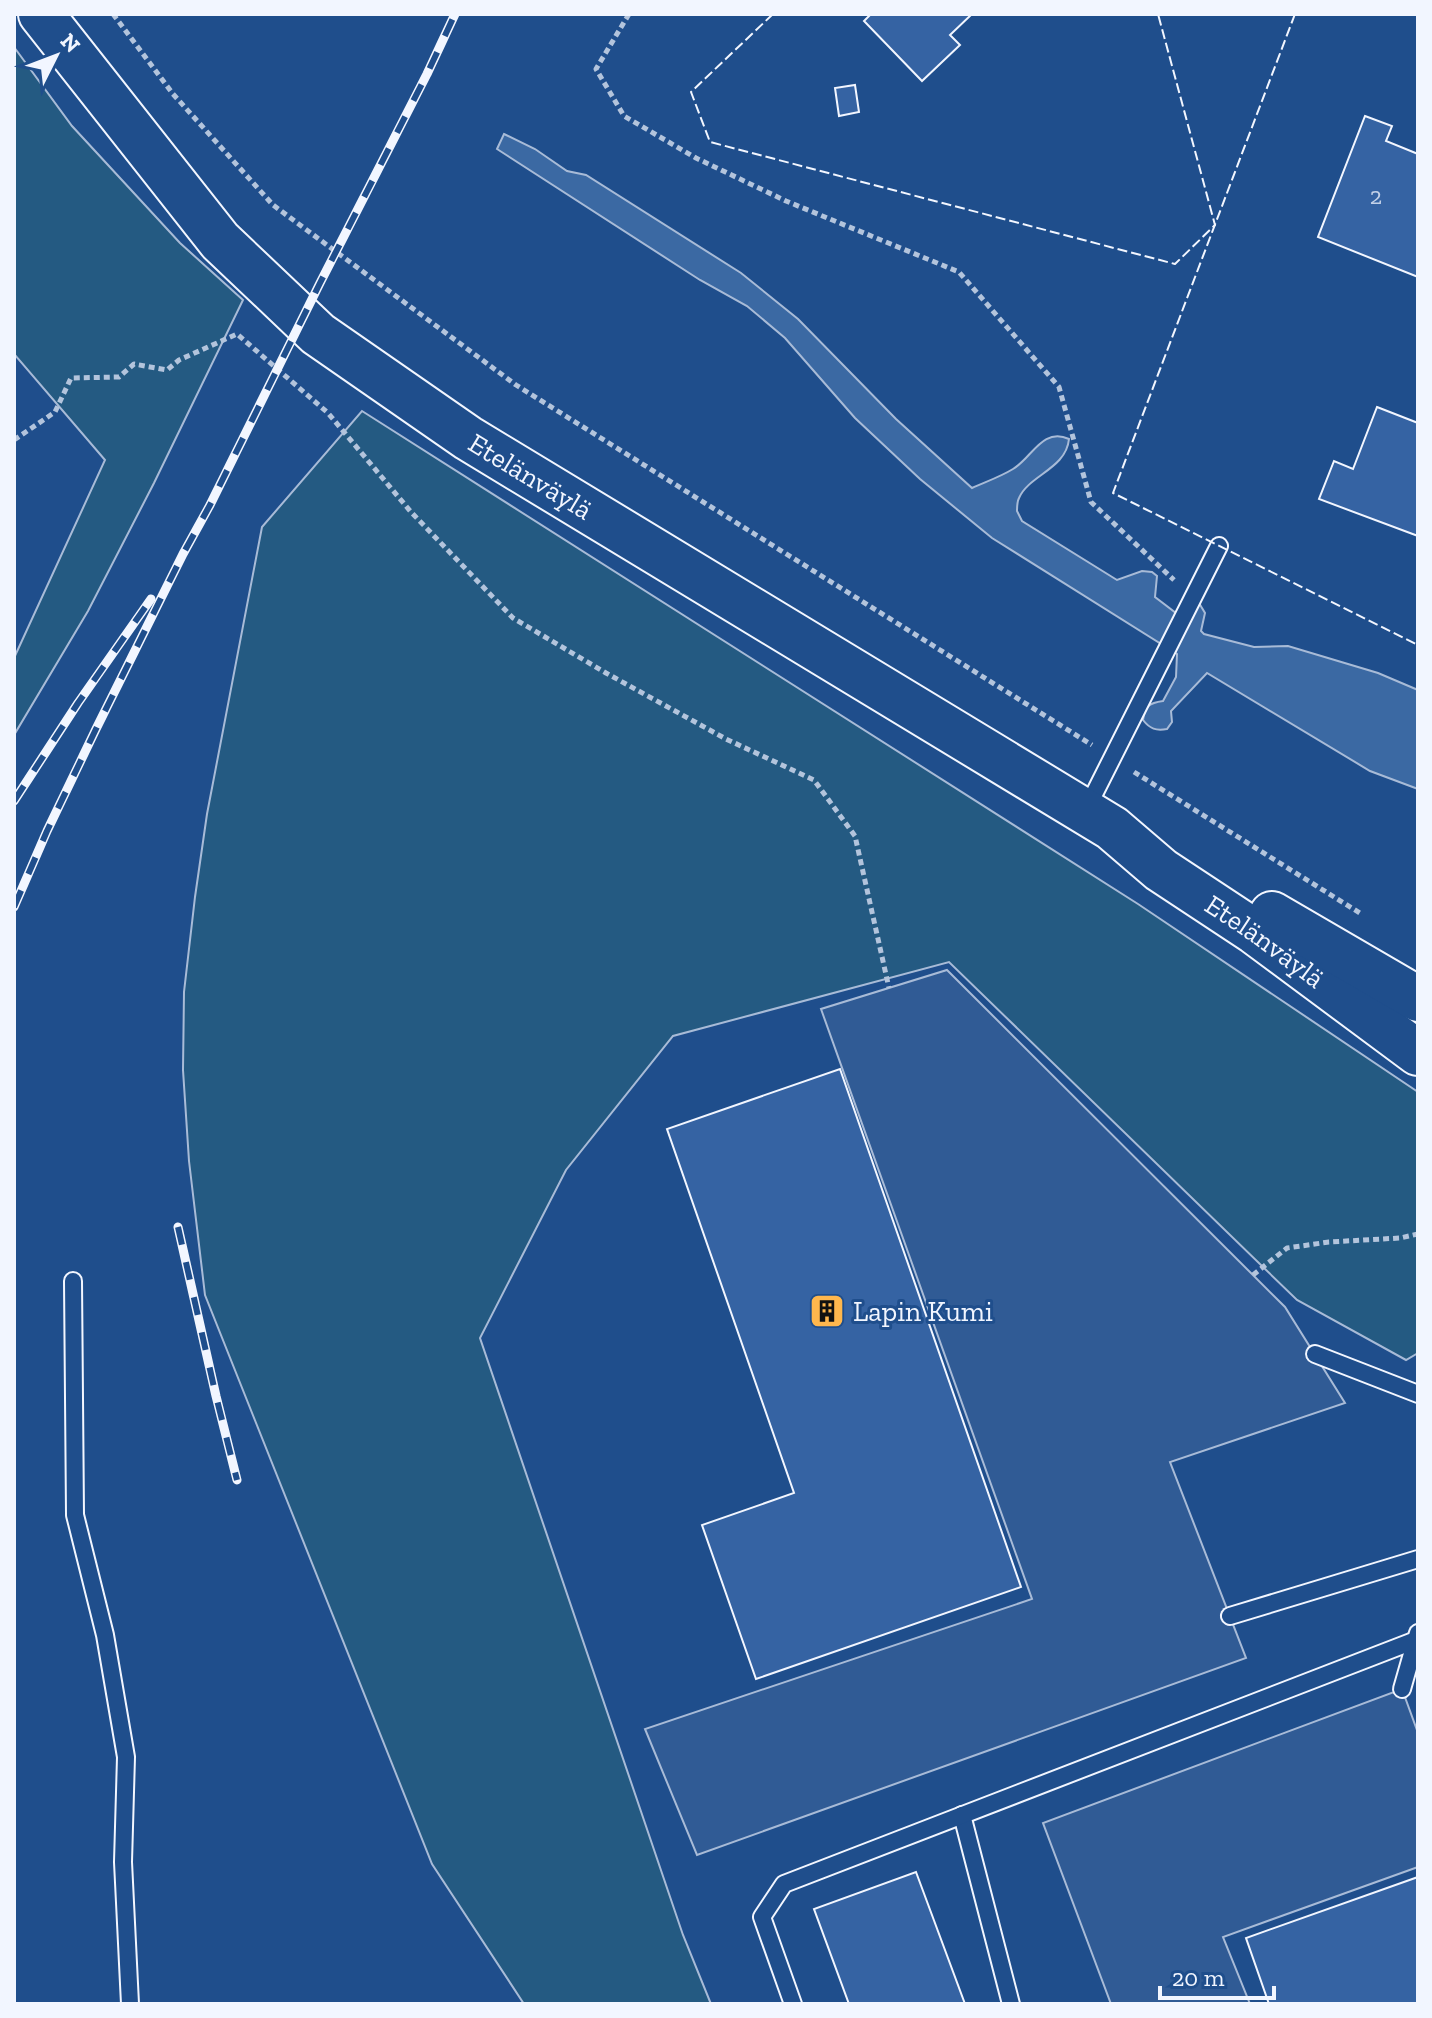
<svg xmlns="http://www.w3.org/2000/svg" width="1432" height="2018" viewBox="0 0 1432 2018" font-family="'Zilla Slab',serif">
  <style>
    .green { fill: #245a82; stroke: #a8bbd7; stroke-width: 2 }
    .parking { fill: #305b95; stroke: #a8bbd7; stroke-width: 2 }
    .water { fill: #3b69a3; stroke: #a8bbd7; stroke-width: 2 }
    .building { fill: #3563a3; stroke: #f2f6ff; stroke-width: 2 }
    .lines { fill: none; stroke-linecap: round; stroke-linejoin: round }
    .lane-casing { stroke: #f2f6ff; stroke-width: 20 }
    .secondary-casing { stroke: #f2f6ff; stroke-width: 48 }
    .path { stroke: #b3c4dc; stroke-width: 5; stroke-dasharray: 6 4; stroke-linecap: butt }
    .lane { stroke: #1f4e8c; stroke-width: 16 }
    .secondary { stroke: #1f4e8c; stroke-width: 44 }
    .rail-casing { stroke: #f2f6ff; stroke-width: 9 }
    .rail { stroke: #1f4e8c; stroke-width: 6; stroke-dasharray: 18; stroke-linecap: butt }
    .fence { stroke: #f2f6ff; stroke-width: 2; stroke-dasharray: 10 4; stroke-linecap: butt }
    .labels { text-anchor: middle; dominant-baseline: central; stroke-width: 6; stroke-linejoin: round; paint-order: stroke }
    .number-label { font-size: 24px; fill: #c3d1e8 }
    .street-label { font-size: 28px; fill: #f2f6ff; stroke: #1f4e8c }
    .poi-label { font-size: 28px; fill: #f2f6ff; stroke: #1f4e8c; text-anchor: start }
  </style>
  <rect width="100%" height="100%" fill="#1f4e8c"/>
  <!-- green -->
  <g class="green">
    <path d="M14 47 72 126 180 243 243 300 154 483 88 611 14 735V658L105 460 14 354Z"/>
    <path d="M362 411 1138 904 1418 1092V1353L1406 1360 1297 1300 949 962 673 1036 566 1170 480 1338 683 1935 711 2004H524L432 1864 205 1295 189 1161 183 1070 184 992 195 897 207 814 262 527Z"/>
  </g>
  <!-- parking -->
  <g class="parking">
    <path d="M947 970 1285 1307 1345 1403 1170 1462 1246 1658 697 1855 645 1729 1032 1599 821 1009Z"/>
    <path d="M1402 1689 1418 1733V1867L1223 1937 1250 2004H1111L1043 1823Z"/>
  </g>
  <!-- water -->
  <path class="water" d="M504 134 535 149 567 171 586 175 741 273 798 319 896 419 972 488C985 482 1000 477 1013 469 1032 458 1042 427 1069 439 1066 469 1029 475 1019 498 1017 502 1017 507 1017 511L1022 521 1117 580 1142 571 1152 572 1157 576 1155 597 1176 613 1192 604 1199 603 1205 613 1201 631 1204 634 1254 647 1288 646 1378 673 1418 690V789L1370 771 1207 673 1171 711 1172 722 1167 729C1156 731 1150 729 1143 720 1145 706 1149 703 1163 701L1176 677 1177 654 992 538 920 479 855 418 785 338 747 306 700 280 497 149Z"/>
  <!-- building -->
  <g class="building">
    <path d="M871 14H972L950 35 960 45 922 81 864 21Z"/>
    <path d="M855 85 859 112 839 116 835 88Z"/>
    <path d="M1365 116 1392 126 1386 141 1418 154V277L1318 237Z"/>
    <path d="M1377 407 1418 423V536L1319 499 1334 461 1353 469Z"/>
    <path d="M840 1069 1021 1587 756 1679 702 1525 794 1493 667 1129Z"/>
    <path d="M916 1872 965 2004H849L814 1909Z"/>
    <path d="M1418 1877V2004H1269L1246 1938Z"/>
  </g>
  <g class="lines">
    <!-- lane casing -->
    <g class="lane-casing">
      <g id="lane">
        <path d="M1086 810 1219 546"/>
        <path d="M73 1281 75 1515 105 1635 126 1757 123 1862 130 2004"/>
        <path d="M1315 1354 1418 1394"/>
        <path d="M1230 1616 1418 1559"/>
        <path d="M1402 1689 1418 1633"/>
        <path d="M962 1815 1011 2004"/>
        <path d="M793 2004 762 1917 784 1884 1416 1640"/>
      </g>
    </g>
    <!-- secondary casing -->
    <g class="secondary-casing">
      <g id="secondary">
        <path id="s1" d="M41 14 220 241 318 334 468 438 1112 828 1161 870 1255 932 1418 1053"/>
        <path d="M1272 914 1418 999"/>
      </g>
    </g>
    <!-- path -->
    <g class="path">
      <path d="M113 14 173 94 273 205 516 385 1092 745"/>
      <path d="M629 14 596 69 624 116 696 158 786 201 959 272 1059 387 1091 502 1174 580"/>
      <path d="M14 440 55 412 71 378 119 377 134 364 167 370 179 360 237 334 328 413 411 512 513 618 606 673 726 739 814 780 855 836 889 988"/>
      <path d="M1134 772 1363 915"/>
      <path d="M1253 1275 1287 1248 1329 1242 1400 1238 1418 1234"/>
    </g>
    <!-- lane -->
    <use href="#lane" class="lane"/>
    <!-- secondary -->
    <use href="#secondary" class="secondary"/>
    <!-- rail casing -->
    <g class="rail-casing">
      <g id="rail">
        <path d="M14 801 78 703 151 599"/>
        <path d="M14 907 47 831 96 729 183 554 210 505 320 283 427 74 455 14"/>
        <path d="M178 1227 216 1396 237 1480"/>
      </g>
    </g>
    <!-- rail -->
    <use href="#rail" class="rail"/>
    <!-- fence -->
    <g class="fence">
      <path d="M773 14 691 92 710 142 1175 264 1215 225 1158 14"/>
      <path d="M1295 14 1113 493 1418 645"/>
    </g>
  </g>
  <!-- icons -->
  <defs>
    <g id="building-square" transform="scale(1.8)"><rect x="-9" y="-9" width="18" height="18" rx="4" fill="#ffb74d" stroke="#1f4e8c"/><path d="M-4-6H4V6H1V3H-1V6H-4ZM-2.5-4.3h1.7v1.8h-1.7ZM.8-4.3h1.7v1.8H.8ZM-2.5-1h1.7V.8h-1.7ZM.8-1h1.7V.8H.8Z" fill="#111"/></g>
  </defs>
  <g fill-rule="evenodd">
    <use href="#building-square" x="827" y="1311"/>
  </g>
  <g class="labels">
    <!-- number labels -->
    <g class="number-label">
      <text x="1376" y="195">2</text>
    </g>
    <!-- street labels -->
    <g class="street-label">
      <text stroke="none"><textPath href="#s1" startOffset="680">Etelänväylä</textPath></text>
      <text stroke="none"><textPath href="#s1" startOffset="1550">Etelänväylä</textPath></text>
    </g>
    <!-- poi labels -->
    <g class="poi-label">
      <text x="853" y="1311">Lapin Kumi</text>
    </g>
  </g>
  <!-- border -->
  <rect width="1432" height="2018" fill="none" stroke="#f2f6ff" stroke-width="32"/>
  <!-- north arrow -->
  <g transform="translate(56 56) rotate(48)" stroke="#1f4e8c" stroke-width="6" paint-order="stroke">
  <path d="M0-6L14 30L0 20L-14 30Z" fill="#f2f6ff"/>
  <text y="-12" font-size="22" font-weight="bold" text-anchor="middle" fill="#f2f6ff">N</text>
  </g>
  <!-- scale -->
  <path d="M1160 1986v12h114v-12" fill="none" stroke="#f2f6ff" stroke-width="4"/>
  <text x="1172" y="1986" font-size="24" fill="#f2f6ff" stroke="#1f4e8c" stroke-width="6" paint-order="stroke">20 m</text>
</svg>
